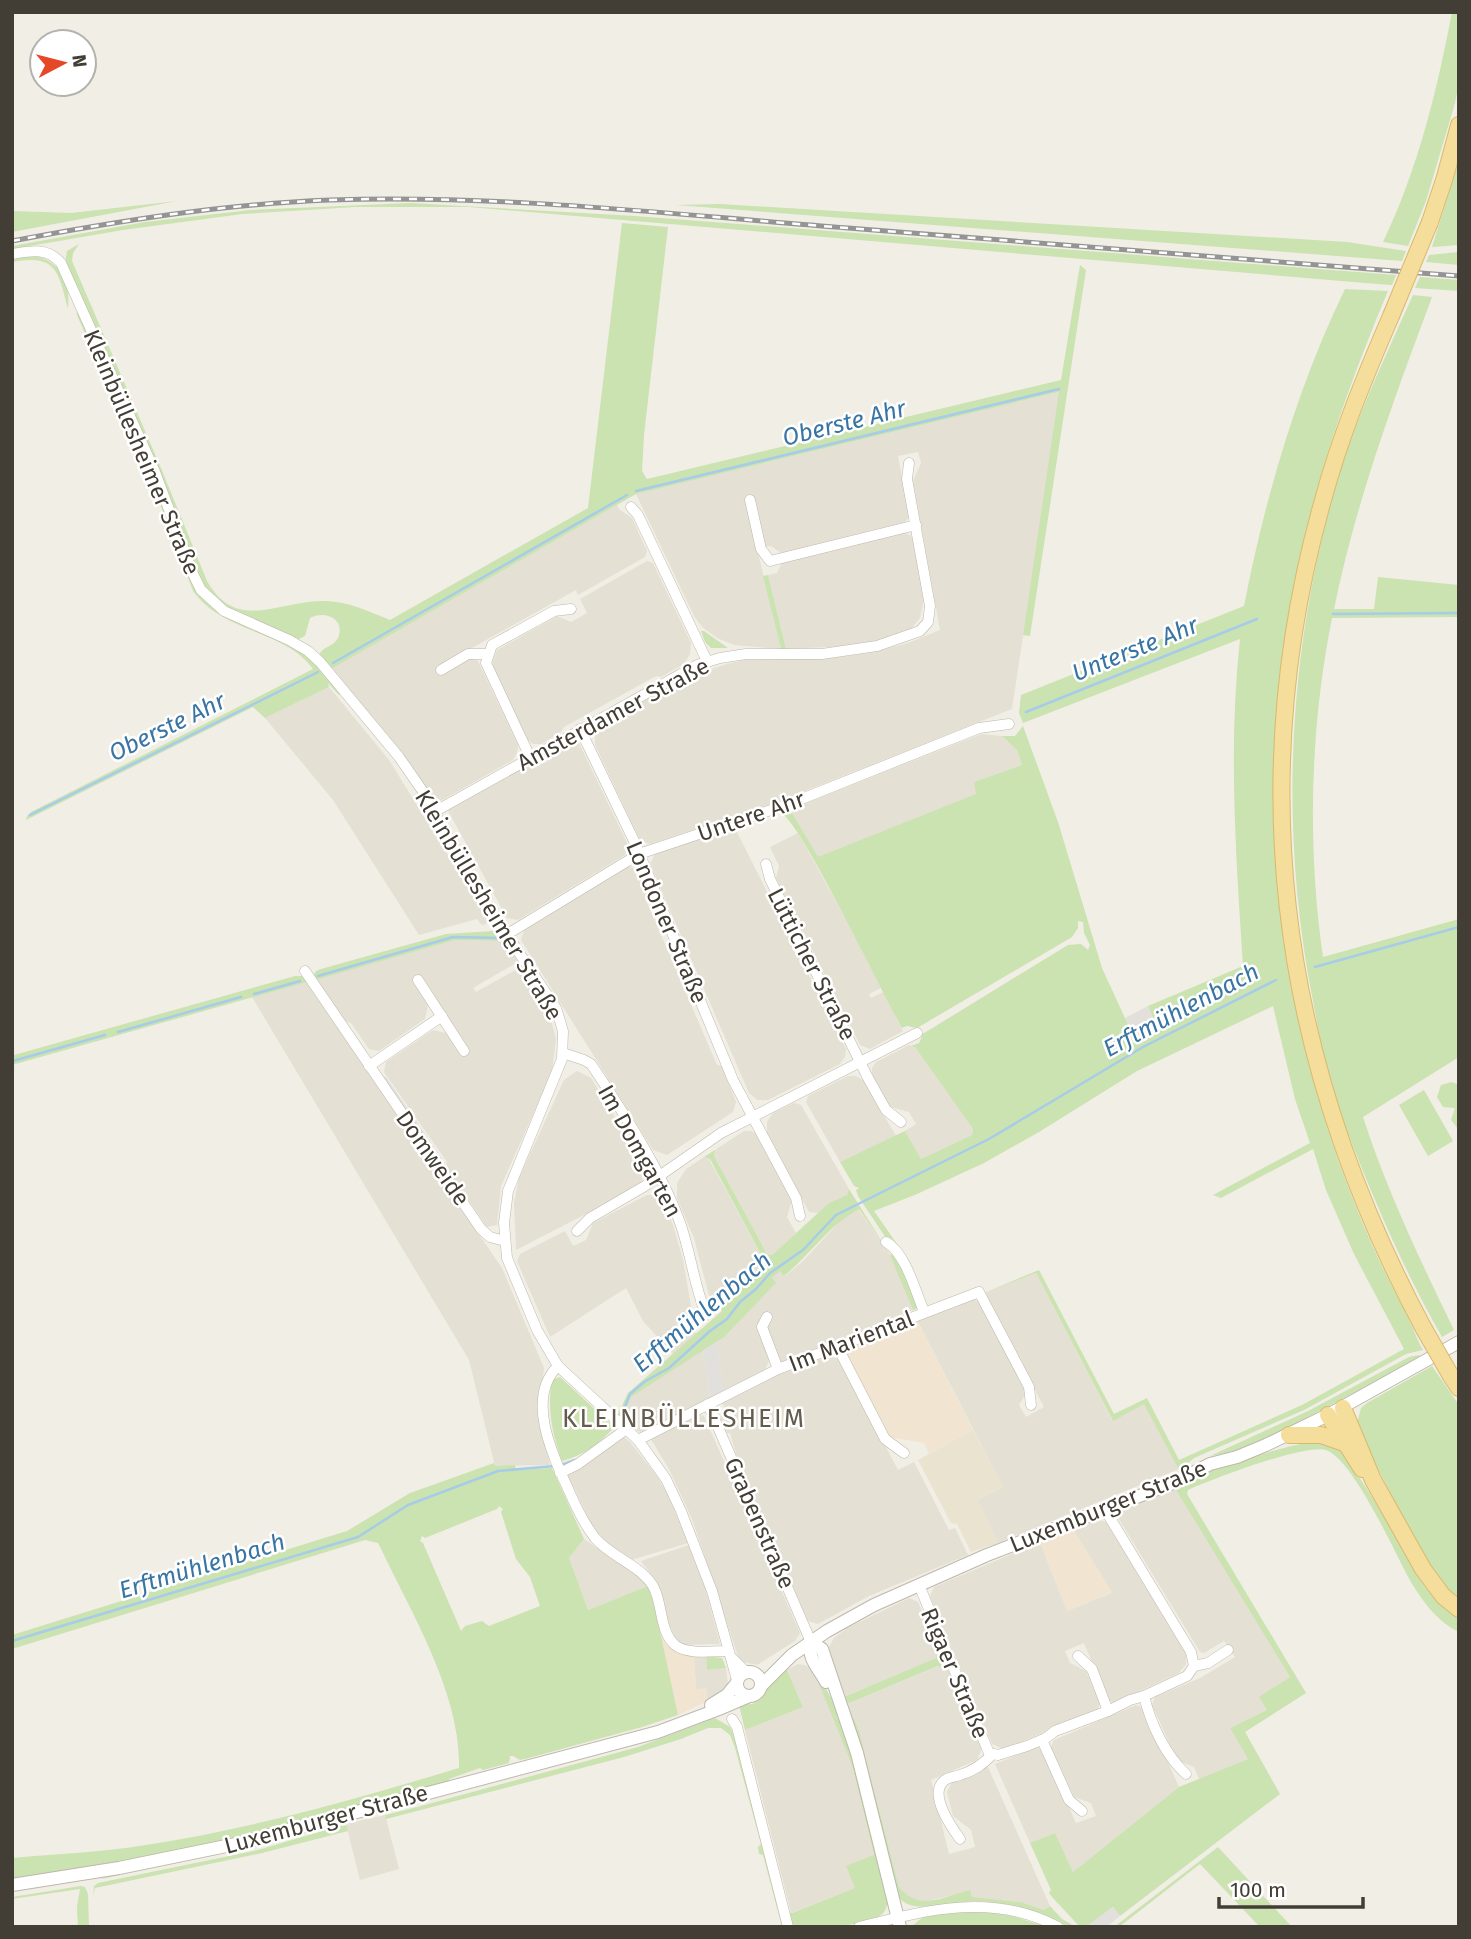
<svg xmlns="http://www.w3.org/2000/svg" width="1471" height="1939" viewBox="0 0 1471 1939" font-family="'Fira Sans',sans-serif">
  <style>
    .residential { fill: #e4e0d4 }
    .commercial { fill: #f1e5d2 }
    .industrial { fill: #e3dfda }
    .education { fill: #e9e3d0 }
    .green { fill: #cbe2b1; fill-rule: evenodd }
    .parking { fill: #e2e0dd }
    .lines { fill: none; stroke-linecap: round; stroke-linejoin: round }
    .stream { stroke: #a6cce9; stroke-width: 2.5 }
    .minor-casing { stroke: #beb8ac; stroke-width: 11 }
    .tertiary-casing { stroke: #beb8ac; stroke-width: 14 }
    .primary-casing { stroke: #d8ba6c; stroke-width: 18 }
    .minor { stroke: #fff; stroke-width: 10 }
    .tertiary { stroke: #fff; stroke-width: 12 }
    .primary { stroke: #f5dd9b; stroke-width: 16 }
    .rail-casing { stroke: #949494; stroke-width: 5 }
    .rail { stroke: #fff; stroke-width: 2.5; stroke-dasharray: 8; stroke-linecap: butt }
    .primary-bridge-casing { stroke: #d8ba6c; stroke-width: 18; stroke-linecap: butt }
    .primary-bridge { stroke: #f5dd9b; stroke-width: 16 }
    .labels { text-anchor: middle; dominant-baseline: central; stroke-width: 5; stroke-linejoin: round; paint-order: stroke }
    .street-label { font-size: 23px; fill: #433e35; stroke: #fff }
    .water-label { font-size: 24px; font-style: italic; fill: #3975a4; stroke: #fff }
    .quarter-label { font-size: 26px; letter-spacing: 2px; fill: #655c4e; stroke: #fff }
  </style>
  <rect width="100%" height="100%" fill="#f1eee5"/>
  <!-- residential -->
  <g class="residential">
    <path d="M1060 392 1012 709 777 802 650 844 640 840 595 745V733L603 722 677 680 727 664 744 660 832 658 869 653 908 643 940 630 913 481 921 463 918 452 898 456 909 517 905 522 781 553 771 546 765 547 752 496 745 498 781 649 734 645 717 638 702 627 694 616 636 494Z"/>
    <path d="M617 505 620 510 632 518 647 551 645 557 578 595 576 590 436 668 440 675 470 658 478 661 518 745 517 753 513 760 439 802 431 798 399 750 332 668Z"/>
    <path d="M905 533 912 536 924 599 920 618 911 629 882 640 849 646 786 649 768 575 777 573 782 562Z"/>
    <path d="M647 561 653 563 691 643 690 654 684 664 661 677 656 676 564 727 561 732 542 744H533L527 739 492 664 497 650 557 616 571 622 587 613 580 599Z"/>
    <path d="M329 687 389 760 488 920 486 924 482 925 477 919 419 935 333 800 265 718Z"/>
    <path d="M981 734 1002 736 1017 750 1022 765 974 782 977 794 817 858 792 813 794 808Z"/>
    <path d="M570 740 579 743 628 845 625 855 518 920 507 918 447 809Z"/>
    <path d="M735 828 846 1049 845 1057 840 1064 768 1100H757L749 1093 650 864 655 854Z"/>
    <path d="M798 833 848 923 881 988 869 994 871 998 883 992 903 1031 870 1049 860 1045 776 878 779 866 770 847Z"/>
    <path d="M628 866 637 869 647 893 645 898 717 1065 722 1066 736 1102 733 1112 667 1155 653 1150 521 940 524 930Z"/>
    <path d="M455 940 505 941 518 962 473 988 476 992 521 967 548 1008 556 1039 552 1072 501 1186 497 1225 487 1227 446 1167 447 1162 384 1072 386 1062 433 1030 446 1033 462 1056 470 1051 421 975 412 981 428 1005 425 1019 379 1051 369 1049 351 1023 345 1021 316 979Z"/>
    <path d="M306 982 502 1268 544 1368 538 1413 550 1465 495 1466 469 1360 252 997Z"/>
    <path d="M909 1045 915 1047 973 1129 972 1135 921 1159 905 1131 916 1124 909 1112 890 1107 872 1077V1068L876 1062Z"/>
    <path d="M577 1071 591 1078 645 1166V1174L641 1182 617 1198 516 1250 514 1203 519 1178 564 1080Z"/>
    <path d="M848 1076H856L864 1081 896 1136 840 1162 806 1102 808 1096Z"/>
    <path d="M794 1103 801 1105 849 1189 847 1195 829 1203 818 1213 809 1212 767 1133V1122L773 1113Z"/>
    <path d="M744 1131H751L758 1135 792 1200 787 1217 796 1233 772 1255 767 1254 714 1156 715 1150Z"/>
    <path d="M704 1157 709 1159 763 1258 762 1265 718 1306 711 1303 694 1238 677 1198V1183L686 1169Z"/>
    <path d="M647 1195H655L662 1200 673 1225 683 1260 696 1334 674 1355 643 1321 626 1288 550 1337 517 1261 520 1254 565 1231 573 1246 586 1240 593 1223Z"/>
    <path d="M858 1209 892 1257 913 1310 781 1362 766 1327 770 1319 763 1314 757 1326 770 1358 765 1370 728 1388 723 1386 717 1342 775 1284 772 1278 780 1271 785 1276 802 1262 843 1218Z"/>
    <path d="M1036 1273 1112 1420 1144 1403 1179 1469 998 1543 977 1500 1003 1487 917 1320 970 1298 982 1303 1022 1381 1026 1393 1019 1405 1026 1417 1044 1407 984 1293Z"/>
    <path d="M703 1350 710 1398 661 1425 641 1432 631 1428 622 1420 631 1397Z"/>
    <path d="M829 1356 840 1359 898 1470 914 1462 949 1530 955 1528 968 1555 869 1596 818 1624 808 1621 735 1451 730 1433H727L720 1416 727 1412 722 1403 778 1375Z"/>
    <path d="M695 1413 704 1416 800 1633 795 1641 757 1665 744 1662 738 1656 692 1519 669 1469 650 1438Z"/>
    <path d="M623 1436 630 1442 658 1478 668 1495 688 1543 631 1560 603 1539 591 1523 567 1473Z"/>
    <path d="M1175 1487 1290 1677 1260 1697 1267 1710 1230 1728 1248 1759 1199 1779 1194 1767 1177 1760 1152 1705 1155 1697 1200 1678 1235 1657 1224 1641 1204 1653 1200 1652 1117 1516 1120 1509Z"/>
    <path d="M1096 1519 1106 1522 1186 1654V1664L1179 1673 1114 1703 1108 1700 1084 1643 1065 1651 1070 1663 1086 1671 1100 1703 1098 1709 1004 1749 992 1744 930 1596 934 1587 1040 1542 1067 1611 1111 1593 1073 1529Z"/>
    <path d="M584 1539 635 1574 648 1586 588 1610 569 1558Z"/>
    <path d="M689 1545 704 1584 720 1644 683 1645 677 1641 666 1618 656 1581 641 1561Z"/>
    <path d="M909 1598 918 1602 939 1651 936 1658 844 1697 830 1652 829 1647 834 1638 847 1628Z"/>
    <path d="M694 1656H706L707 1670 726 1668 728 1685 723 1692 708 1701 696 1690Z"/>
    <path d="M798 1664 805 1665 812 1669 836 1720 852 1765 874 1855 855 1888 791 1913 745 1730 803 1707 787 1670Z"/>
    <path d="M939 1666 949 1670 982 1748 977 1760 931 1780 949 1854 975 1847 971 1830 953 1816 947 1792 952 1782 988 1767 1050 1906 1044 1910 1021 1902 972 1897 970 1891 923 1902 909 1899 899 1887 864 1750 847 1704Z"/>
    <path d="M1136 1705 1144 1708 1179 1787 1073 1872 1055 1833 1030 1843 995 1764 1036 1747 1043 1750 1076 1823 1096 1816 1091 1803 1074 1797 1051 1747 1054 1740Z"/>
    <path d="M385 1815 399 1869 360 1880 346 1824Z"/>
  </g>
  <!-- commercial -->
  <g class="commercial">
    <path d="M917 1320 973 1430 929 1454 924 1443 889 1437 845 1353 846 1348Z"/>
    <path d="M1073 1529 1112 1592 1067 1611 1040 1542Z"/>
    <path d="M658 1623 667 1643 673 1650 681 1654 694 1656 696 1689 706 1688 708 1701 678 1715Z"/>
  </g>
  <!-- industrial -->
  <path class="industrial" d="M1148 1006 1158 1029 1135 1041 1125 1018Z"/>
  <!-- education -->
  <path class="education" d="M973 1430 1003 1487 977 1500 998 1543 971 1552 957 1524 951 1523 918 1460Z"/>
  <!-- green -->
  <g class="green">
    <path d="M1452 12H1459V83L1455 103 1426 201 1408 246 1383 242C1418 169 1437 91 1452 12Z"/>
    <path d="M1459 161V245L1432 247Z"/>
    <path d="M177 201 12 232V211L71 213Z"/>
    <path d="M411 203 635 216 1396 275 1392 285 1365 283 469 207H355L242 214 123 230 12 249V246L145 222 251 210Z"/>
    <path d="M720 204 1347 242 1406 251 1402 261 676 205Z"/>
    <path d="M622 223 668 227 644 435 642 471 647 479 1061 380 1080 265 1086 270 1030 636 1023 635 1059 392 636 494 331 669 321 658 320 653C325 646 334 646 338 638 346 618 324 610 310 618L305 636 299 639 224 606 204 586 65 263 67 251 79 244 73 253 72 261 161 468 207 581C236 632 276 602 321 601 345 600 368 611 390 620L588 508Z"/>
    <path d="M1459 252V265L1426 262 1429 255Z"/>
    <path d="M30 255C60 259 71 281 68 309 58 270 56 254 12 262V258Z"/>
    <path d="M1420 277 1459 280V291L1415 288Z"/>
    <path d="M1345 289 1388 291C1345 393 1308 499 1290 609 1249 850 1291 1097 1405 1312 1414 1328 1415 1336 1423 1350L1406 1354 1304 1410 1194 1458 1178 1472V1468L1144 1404 1113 1421 1036 1273 984 1293 1039 1270 1114 1414 1147 1398 1179 1460 1302 1405 1404 1349 1354 1254 1326 1190 1313 1149 1221 1198 1213 1195 1310 1143 1295 1099 1273 1006 1137 1071 1039 1132 984 1163 917 1194 874 1211 904 1254 892 1239 886 1238 858 1196 856 1190 859 1188 854 1186 840 1162 905 1131 921 1159 972 1135 973 1129 915 1047 911 1046 919 1043 922 1037 921 1035 1068 945 1081 944 1088 950 1090 945 1084 933 1083 922 1078 921V928L1072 937 917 1028 907 1026 902 1028C884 997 800 820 781 813L794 808 792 813 818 857 976 794 974 782 1022 765 1017 750 1002 736H1015L1023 726 1058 822 1102 968 1135 1040 1158 1029 1148 1006 1243 966C1236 857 1228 748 1240 639L1023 723 1019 713 1021 695 1244 606C1265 498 1297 388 1345 289Z"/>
    <path d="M1413 295 1432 297C1394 399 1356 501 1334 609H1374L1378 577 1459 585V617L1332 618C1310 728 1307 846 1323 957L1459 919V1057L1363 1117C1387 1191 1420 1260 1454 1330L1442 1337C1402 1267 1370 1191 1340 1113 1326 1077 1320 1038 1313 1001 1280 834 1287 663 1332 499 1351 428 1383 362 1413 295Z"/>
    <path d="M76 313 80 315 151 473 195 588C220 623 263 628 298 650 315 661 327 678 340 694L339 695 328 683 329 687 265 718 253 707 26 820 27 816 31 812 313 669C284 629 224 634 193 591L154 488Z"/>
    <path d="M768 575 786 649H781L763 576Z"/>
    <path d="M701 631H704L728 648H711L705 642Z"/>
    <path d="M494 931 501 934 505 941 455 940 315 980 313 976 316 971 321 969 446 934Z"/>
    <path d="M295 976H303L307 982 12 1065V1056L14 1055Z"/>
    <path d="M1452 1082 1459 1085V1130L1451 1120 1455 1108 1443 1107 1437 1097 1441 1085Z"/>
    <path d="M1424 1090 1453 1141 1428 1156 1399 1105Z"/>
    <path d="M715 1150 714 1156 767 1254 772 1255 829 1203 847 1195 849 1189 887 1250 859 1209C829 1225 810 1255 784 1276L780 1271 772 1278 776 1283 724 1337 631 1397 622 1420 617 1416 628 1393 722 1311 718 1306 762 1265 763 1258 710 1159 704 1157Z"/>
    <path d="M893 1254 899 1260 918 1306 916 1309 913 1310 890 1255Z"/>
    <path d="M1419 1355 1420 1357C1383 1377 1347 1397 1310 1416 1277 1433 1247 1451 1210 1456L1308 1411 1409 1357Z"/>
    <path d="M1432 1366 1459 1405V1599C1437 1583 1425 1556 1412 1533 1392 1497 1373 1461 1357 1423L1361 1408 1367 1403Z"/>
    <path d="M560 1377 614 1427C601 1443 582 1456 562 1461 552 1433 547 1410 552 1380Z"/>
    <path d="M1316 1441 1340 1450 1345 1456C1360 1478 1375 1501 1389 1525 1408 1558 1424 1598 1459 1619V1632C1435 1621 1418 1595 1406 1573 1392 1546 1352 1459 1326 1450 1306 1443 1210 1480 1188 1490L1187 1494 1306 1693 1245 1732 1280 1794 1120 1916 1113 1907 1086 1927H1080L1052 1897 1049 1893 1051 1890 1030 1843 1055 1833 1073 1872 1179 1787 1248 1759 1230 1728 1267 1710 1259 1697 1290 1677 1175 1488 1120 1509 1117 1516V1509L1185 1482 1209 1475V1471C1247 1460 1278 1447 1316 1441Z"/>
    <path d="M494 1463 495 1466 515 1465 516 1470 552 1468 584 1539 569 1558 588 1610 648 1586 652 1594 678 1715 642 1727 525 1759 520 1760 513 1756H510L509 1763 483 1770 480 1768 449 1779V1782L299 1823 144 1859 12 1880V1858C57 1854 102 1852 146 1845 251 1829 356 1799 459 1768 461 1694 412 1614 381 1549L378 1543 365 1540 12 1649V1635L347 1531 410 1493ZM499 1506 503 1509 501 1512 516 1559 530 1577 540 1606 489 1626 482 1621 465 1626 461 1631 423 1543 420 1541 422 1536 425 1538 497 1509Z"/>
    <path d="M939 1651 947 1669 938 1666 847 1704 859 1731 899 1887C919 1912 942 1897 970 1890L972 1897 1021 1902 1044 1910 1050 1906 1062 1919 1076 1927C1062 1927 1049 1917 1035 1912 1016 1905 996 1902 976 1901 953 1901 911 1917 898 1896L843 1693 844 1697 936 1658Z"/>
    <path d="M706 1656 722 1658 726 1668 707 1670Z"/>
    <path d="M787 1670 803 1707 745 1730 739 1705 752 1704 761 1699 771 1683Z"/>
    <path d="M816 1676C848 1705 876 1853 888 1900 887 1906 886 1911 881 1915 864 1928 814 1927 793 1927L789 1912 792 1913 855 1888 846 1866 874 1855 852 1765Z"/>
    <path d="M715 1718 730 1727 736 1739 784 1927H782L763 1855 759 1854 758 1847 761 1844 735 1748 730 1735 721 1728H708L681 1739 624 1757 386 1819 385 1815 421 1806 638 1747Z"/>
    <path d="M346 1824 348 1831 262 1853 95 1888 93 1896 94 1886 98 1883 258 1850Z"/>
    <path d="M328 1825 265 1845 101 1879 106 1876Z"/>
    <path d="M1218 1847 1292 1927H1260L1200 1864 1119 1927H1114Z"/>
    <path d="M81 1886 85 1887 88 1894 89 1927H78L77 1907 80 1889 12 1899V1897Z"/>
    <path d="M962 1911 1003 1913 1047 1927H911L924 1916Z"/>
  </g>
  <!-- parking -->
  <g class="parking">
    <path d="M381 1076 386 1077 445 1163 444 1168Z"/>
    <path d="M717 1342 723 1385 728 1388 710 1398 703 1350Z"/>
    <path d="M1113 1907 1120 1916 1106 1927 1087 1926Z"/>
  </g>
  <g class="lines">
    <!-- stream -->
    <g class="stream">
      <path d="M636 491 1059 389"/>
      <path d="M1333 614 1459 613"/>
      <path d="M333 663 627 495"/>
      <path d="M1026 712 1257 619"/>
      <path d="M30 815 318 672"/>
      <path d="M1315 967 1459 927"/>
      <path d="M318 976 453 937 500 938"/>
      <path d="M254 994 300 981"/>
      <path d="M118 1032 241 997"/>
      <path d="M13 1061 105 1035"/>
      <path d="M620 1419 630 1394 644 1382 669 1368 710 1331 727 1319 740 1302 756 1289 770 1273 803 1250 836 1215 989 1139 1143 1047 1276 980"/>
      <path d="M561 1465 575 1460"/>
      <path d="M12 1641 358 1537 408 1505 498 1471 555 1466"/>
    </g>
    <!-- minor casing -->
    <g class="minor-casing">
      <g id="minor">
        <path d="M12 254C31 251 47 247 61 263L155 472 193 574 201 590 224 611 289 640 308 651 320 662 399 757 424 793 477 890 556 1008 563 1031 562 1059 508 1191 504 1223 507 1258 537 1330 558 1366 638 1440 666 1479 681 1511 712 1591 737 1680"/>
        <path d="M750 500 761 549 770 561 916 525"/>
        <path d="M631 507 638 515 707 661"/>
        <path d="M441 670 468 654H488"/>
        <path d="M580 729 635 843 733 1080 796 1198 800 1216"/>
        <path d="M530 757 486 663 492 645 554 611 571 609"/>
        <path d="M434 812 697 665 720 658 746 654H822L877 646 920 631 928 622 930 606 907 479 909 463"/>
        <path d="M766 864 770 879 868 1078 886 1110 901 1122"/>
        <path d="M506 935 639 854 789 804 979 728 1009 724"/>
        <path d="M305 971 481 1229 490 1237 505 1241"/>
        <path d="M418 980 464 1051"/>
        <path d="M563 1053 584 1060 591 1064C622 1110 660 1169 679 1220 690 1249 693 1280 704 1309"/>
        <path d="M369 1066 442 1016"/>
        <path d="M577 1231 590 1218 645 1186 721 1133 917 1033"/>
        <path d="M886 1242C905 1252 916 1292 924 1312"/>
        <path d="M767 1317 762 1327 778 1369"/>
        <path d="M837 1346 885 1439 904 1453"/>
        <path d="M558 1366C525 1398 553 1456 569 1491 576 1507 584 1524 595 1538 611 1557 640 1565 653 1586 663 1603 659 1631 675 1645 687 1655 714 1651 728 1651"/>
        <path d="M708 1404 811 1642"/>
        <path d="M638 1440 778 1369 979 1292 1029 1387 1031 1405"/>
        <path d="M560 1473 578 1464 625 1430"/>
        <path d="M919 1585 989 1753 998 1755 1027 1746 1046 1738 1055 1731 1108 1711 1130 1700 1144 1696 1187 1676 1194 1666 1191 1652 1104 1508"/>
        <path d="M1078 1656 1092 1669 1108 1711"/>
        <path d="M732 1658 746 1672"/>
        <path d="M1194 1666 1208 1663 1228 1650"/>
        <path d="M1144 1696C1151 1724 1165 1755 1186 1774"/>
        <path d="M732 1719 737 1727 788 1927"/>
        <path d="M1042 1740 1069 1800 1082 1811"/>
        <path d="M960 1839C952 1828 927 1793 945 1780 949 1777 955 1777 960 1775 974 1771 983 1764 993 1754"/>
        <path d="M859 1927C926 1910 993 1892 1058 1927"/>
      </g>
    </g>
    <!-- tertiary casing -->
    <g class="tertiary-casing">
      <g id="tertiary">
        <path d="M811 1642 822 1649 857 1753 900 1927"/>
        <path d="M811 1642C807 1659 819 1668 826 1682"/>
        <circle cx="749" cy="1684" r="12"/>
        <path d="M761 1686 792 1655 827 1631 874 1605 987 1555 1178 1481 1210 1464 1237 1457 1266 1445 1328 1415 1459 1342"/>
        <path d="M711 1705 727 1695 736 1684"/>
        <path d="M12 1885 119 1868 236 1844 658 1732 719 1709 747 1697"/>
      </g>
    </g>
    <!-- primary casing -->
    <g class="primary-casing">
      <g id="primary">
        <path d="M1430 222 1445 177 1459 125"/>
        <path d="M1391 316C1365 376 1340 437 1323 500 1241 790 1283 1066 1424 1329"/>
        <path d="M1451 1376 1459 1388"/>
        <path d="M1343 1408 1373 1480 1423 1569 1443 1596 1459 1609"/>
        <path d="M1328 1415 1362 1469"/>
        <path d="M1289 1435H1321L1344 1443"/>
      </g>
    </g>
    <!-- minor -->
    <use href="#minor" class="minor"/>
    <!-- tertiary -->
    <use href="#tertiary" class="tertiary"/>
    <!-- primary -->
    <use href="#primary" class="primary"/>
    <!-- rail casing -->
    <g class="rail-casing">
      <path id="rail" d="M12 241C118 221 223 204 330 200 503 194 676 215 848 228 1051 244 1255 260 1459 276"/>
    </g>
    <!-- rail -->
    <use href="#rail" class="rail"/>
    <!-- primary-bridge casing -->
    <g class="primary-bridge-casing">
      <g id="primary-bridge">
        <path d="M1391 316 1430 222"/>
        <path d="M1424 1329 1451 1376"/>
      </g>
    </g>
    <!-- primary-bridge -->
    <use href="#primary-bridge" class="primary-bridge"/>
  </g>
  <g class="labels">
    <!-- street labels -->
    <g class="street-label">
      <text transform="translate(142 452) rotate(67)">Kleinbüllesheimer Straße</text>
      <text transform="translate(613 714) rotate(-28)">Amsterdamer Straße</text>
      <text transform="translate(751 816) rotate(-19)">Untere Ahr</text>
      <text transform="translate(489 905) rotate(59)">Kleinbüllesheimer Straße</text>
      <text transform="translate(667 922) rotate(67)">Londoner Straße</text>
      <text transform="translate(812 964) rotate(63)">Lütticher Straße</text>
      <text transform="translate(640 1151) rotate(61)">Im Domgarten</text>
      <text transform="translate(433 1158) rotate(55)">Domweide</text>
      <text transform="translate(851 1341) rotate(-21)">Im Mariental</text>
      <text transform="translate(1108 1506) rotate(-22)">Luxemburger Straße</text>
      <text transform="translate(760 1523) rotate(66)">Grabenstraße</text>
      <text transform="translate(955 1673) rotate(67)">Rigaer Straße</text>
      <text transform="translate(326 1819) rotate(-15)">Luxemburger Straße</text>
    </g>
    <!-- water labels -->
    <g class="water-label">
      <text transform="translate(844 423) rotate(-14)">Oberste Ahr</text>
      <text transform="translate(1135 649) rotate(-22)">Unterste Ahr</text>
      <text transform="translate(167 727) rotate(-26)">Oberste Ahr</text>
      <text transform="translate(1181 1010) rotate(-28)">Erftmühlenbach</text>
      <text transform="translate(702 1312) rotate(-40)">Erftmühlenbach</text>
      <text transform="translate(202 1566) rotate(-17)">Erftmühlenbach</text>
    </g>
    <!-- quarter labels -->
    <g class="quarter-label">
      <text x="684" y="1418">KLEINBÜLLESHEIM</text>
    </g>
  </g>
  <!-- border -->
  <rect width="1471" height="1939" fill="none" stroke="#433e35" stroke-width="28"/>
  <!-- north arrow -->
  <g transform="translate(63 63) rotate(83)"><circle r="33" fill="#ffffff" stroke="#b4b2ae" stroke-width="2"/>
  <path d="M0-5L12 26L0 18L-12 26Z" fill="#e64827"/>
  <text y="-10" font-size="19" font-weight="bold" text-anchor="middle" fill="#433e35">N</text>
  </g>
  <!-- scale -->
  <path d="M1219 1897v10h144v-10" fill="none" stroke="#433e35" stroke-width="3.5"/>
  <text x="1230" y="1897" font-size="21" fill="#433e35" stroke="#ffffff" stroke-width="5" paint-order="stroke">100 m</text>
</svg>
